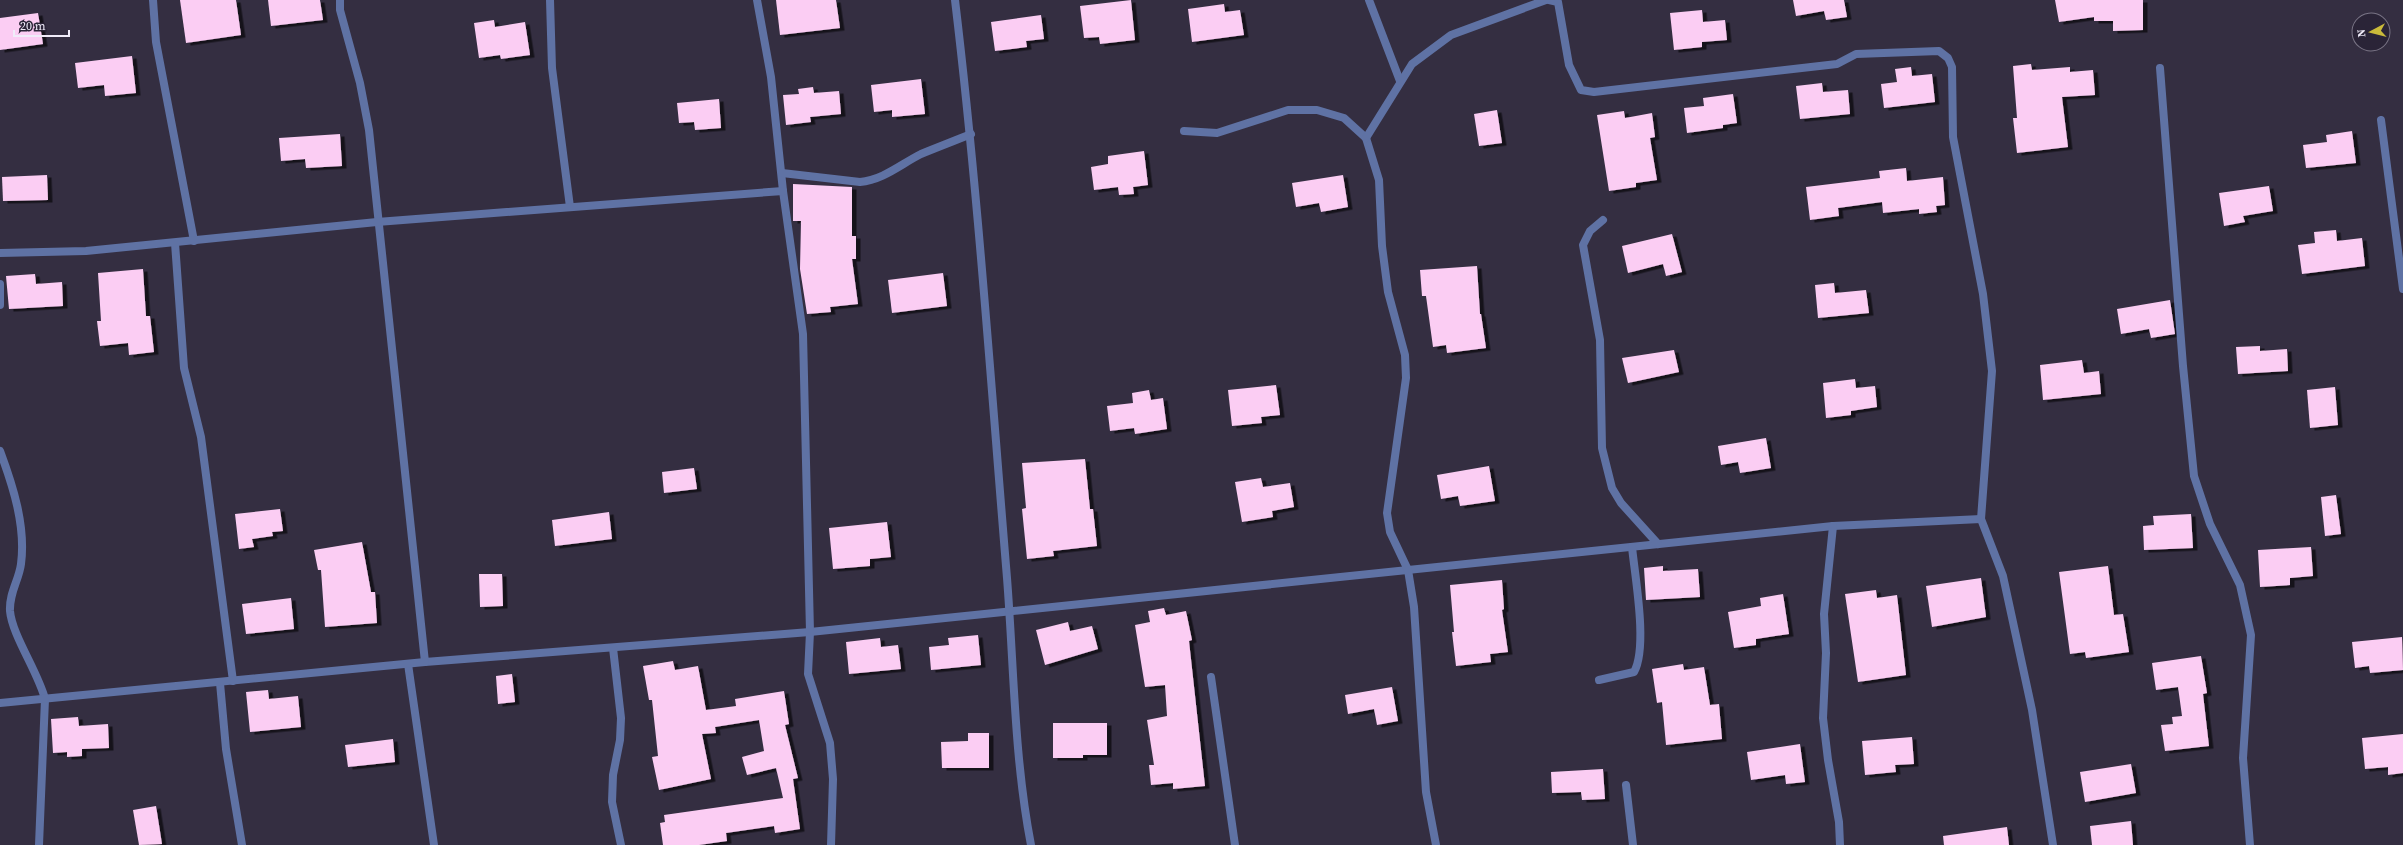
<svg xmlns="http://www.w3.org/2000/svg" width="2403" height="845" viewBox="0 0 2403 845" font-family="'Source Serif 4',serif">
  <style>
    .building { fill: #fbcdf3; filter: url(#shadow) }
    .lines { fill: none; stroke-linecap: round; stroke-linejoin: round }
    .street { stroke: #5f72a4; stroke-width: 8 }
  </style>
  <defs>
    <filter id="shadow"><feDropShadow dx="4.5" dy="2.5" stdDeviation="0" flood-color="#0009"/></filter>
  </defs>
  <rect width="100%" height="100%" fill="#342e41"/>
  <!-- building -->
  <g class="building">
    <path d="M180 0H236L241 35 186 43Z"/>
    <path d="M268 0H320L323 20 271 26Z"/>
    <path d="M776 0H836L840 28 780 35Z"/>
    <path d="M1131 0 1135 40 1100 44 1099 37 1084 38 1080 6Z"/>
    <path d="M1793 0H1844L1847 17 1826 20 1824 11 1796 16Z"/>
    <path d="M2055 0H2143V30L2113 31V21H2094V17L2059 22Z"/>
    <path d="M1224 4 1225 12 1240 10 1244 35 1192 42 1188 9Z"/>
    <path d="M1702 10 1703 22 1725 20 1727 40 1702 42V47L1674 50 1670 13Z"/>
    <path d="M38 13 43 44 0 50V18Z"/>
    <path d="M1041 15 1044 39 1026 41 1027 47 995 51 991 22Z"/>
    <path d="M494 20 495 27 525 22 530 55 501 59 500 55 479 58 474 23Z"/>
    <path d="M132 56 136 93 105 96 104 85 78 88 75 63Z"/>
    <path d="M2031 64 2032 70 2070 67V72L2093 70 2095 95 2062 97 2068 147 2017 153 2013 118H2017L2013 66Z"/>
    <path d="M1911 67 1912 76 1932 74 1935 102 1884 108 1881 84 1897 82 1895 69Z"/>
    <path d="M921 79 925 114 892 117V110L874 112 871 85Z"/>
    <path d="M1822 83 1823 92 1848 90 1850 114 1800 119 1796 86Z"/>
    <path d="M813 87 814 93 839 91 841 114 810 117 811 122 786 125 783 95 799 94 798 89Z"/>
    <path d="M1733 94 1737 123 1723 125V128L1687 133 1684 108 1704 106 1703 98Z"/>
    <path d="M719 99 721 128 695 130 694 122 679 123 677 103Z"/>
    <path d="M1497 110 1502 143 1479 146 1474 114Z"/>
    <path d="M1624 111 1625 118 1652 113 1655 137 1650 138 1657 180 1636 183V187L1609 191 1597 115Z"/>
    <path d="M2352 131 2356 163 2306 168 2303 145 2327 142 2326 135Z"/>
    <path d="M340 134 342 166 306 168 305 159 281 161 279 138Z"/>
    <path d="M1144 151 1148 185 1133 187 1134 194 1119 195 1118 187 1094 190 1091 167 1108 164V156Z"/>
    <path d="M1906 168 1907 181 1943 177 1945 205 1936 206 1937 212 1919 214V209L1883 213 1882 202 1838 208 1839 216 1810 220 1806 187 1880 178 1879 171Z"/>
    <path d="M47 175 48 200 3 201 2 177Z"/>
    <path d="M1343 175 1348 207 1321 212 1319 203 1296 207 1292 183Z"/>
    <path d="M793 184 852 187V236H856V259H852L858 304 830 307 831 312 807 314 800 269 801 221H793Z"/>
    <path d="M2269 186 2273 211 2243 216 2245 222 2224 226 2219 193Z"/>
    <path d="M2336 230 2337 241 2362 238 2365 266 2302 274 2298 245 2315 243 2314 232Z"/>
    <path d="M1672 234 1682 272 1666 276 1663 264 1628 273 1622 246Z"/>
    <path d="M1477 266 1480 314H1481L1486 348 1447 353 1446 345 1433 347 1426 296H1422L1420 270Z"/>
    <path d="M143 269 146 316H150L154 352 129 355 128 343 100 346 97 321H101L98 273Z"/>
    <path d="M943 273 947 306 892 313 888 280Z"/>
    <path d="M35 274 36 284 62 282 63 306 9 309 6 276Z"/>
    <path d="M1834 283 1835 293 1866 290 1869 313 1818 318 1815 285Z"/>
    <path d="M2170 300 2175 334 2151 338 2149 329 2121 334 2117 309Z"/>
    <path d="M2260 346V351L2287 349 2288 371 2238 374 2236 347Z"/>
    <path d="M1674 350 1679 372 1628 383 1622 358Z"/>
    <path d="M2082 360 2084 373 2099 371 2101 394 2043 400 2040 365Z"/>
    <path d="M1855 379 1856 388 1875 386 1877 407 1851 411V415L1826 418 1823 383Z"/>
    <path d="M1276 385 1280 415 1261 417 1262 423 1232 426 1228 390Z"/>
    <path d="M2335 387 2338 425 2310 428 2307 390Z"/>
    <path d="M1149 390 1151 400 1163 398 1167 429 1135 434 1134 428 1110 431 1107 406 1133 403 1132 393Z"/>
    <path d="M1766 438 1771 468 1740 473 1738 462 1721 465 1718 446Z"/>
    <path d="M1085 459 1090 509H1093L1097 546 1053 551 1054 556 1027 559 1022 509 1026 508 1022 463Z"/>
    <path d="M1489 466 1495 501 1460 506 1458 496 1441 499 1437 475Z"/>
    <path d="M694 468 697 489 664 493 662 472Z"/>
    <path d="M1261 478 1263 487 1290 483 1294 507 1272 511 1273 517 1242 522 1235 482Z"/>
    <path d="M2336 495 2341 534 2325 536 2321 497Z"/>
    <path d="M280 509 283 531 272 532 273 536 252 539 254 547 239 549 235 514Z"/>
    <path d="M609 512 612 539 555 546 552 520Z"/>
    <path d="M2191 514 2193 548 2144 550 2143 526 2154 525 2153 516Z"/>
    <path d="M887 522 891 557 870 559V566L833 569 829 528Z"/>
    <path d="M362 542 371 592H375L377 623 325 627 321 570H318L314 550Z"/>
    <path d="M2311 547 2313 576 2290 578V585L2260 587 2258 550Z"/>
    <path d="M1663 566V571L1698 569 1700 597 1646 600 1644 568Z"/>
    <path d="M2108 566 2114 615 2123 614 2129 652 2086 658 2085 652 2070 654 2059 572Z"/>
    <path d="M479 574H502L503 606 480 607Z"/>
    <path d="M1981 578 1986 617 1932 627 1926 586Z"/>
    <path d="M1502 580 1504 609 1502 610 1508 652 1490 654 1491 662 1456 666 1452 632H1454L1450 585Z"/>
    <path d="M1876 590 1877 598 1897 595 1906 675 1858 682 1845 594Z"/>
    <path d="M1783 594 1789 634 1756 639V645L1734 648 1728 612 1761 606 1760 598Z"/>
    <path d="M291 598 294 629 246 634 242 604Z"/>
    <path d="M1164 608 1166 615 1186 611 1192 640 1189 641 1205 786 1173 789V783L1151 785 1149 765H1154L1147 720 1167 716 1165 685 1145 687 1135 625 1150 622 1148 611Z"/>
    <path d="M1068 622 1070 631 1092 626 1098 649 1045 665 1036 630Z"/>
    <path d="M978 635 981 665 931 670 929 647 949 645 948 638Z"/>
    <path d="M2402 637 2403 670 2370 673 2369 666 2355 668 2352 642Z"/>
    <path d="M880 638 881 647 898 645 901 669 849 674 846 642Z"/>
    <path d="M2201 656 2207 693 2203 694 2209 746 2165 751 2161 725 2173 724 2172 717 2182 716 2178 687 2156 690 2152 663Z"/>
    <path d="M673 661 675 670 698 666 706 710 736 706 735 699 784 691 789 724 785 725 798 778 793 779 800 829 775 833 774 826 726 833 727 841 699 845H663L660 823 665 822 664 815 783 798 776 768 747 775 742 757 764 751 759 720 715 727 716 733 702 734 711 779 659 790 652 757 658 756 652 700H649L643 666Z"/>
    <path d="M1683 664 1684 670 1704 667 1710 705 1719 704 1722 739 1666 745 1662 702 1657 703 1652 669Z"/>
    <path d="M512 674 515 702 498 704 496 676Z"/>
    <path d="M1392 687 1398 721 1377 725 1374 709 1348 714 1345 695Z"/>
    <path d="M268 690 269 699 298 696 301 727 250 732 246 692Z"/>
    <path d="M78 717 79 726 108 724 109 748 82 749V756L67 757V752L53 753 51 719Z"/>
    <path d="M1053 723H1107V755H1083V758H1053Z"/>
    <path d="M968 733H989V768H942L941 742 968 741Z"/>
    <path d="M2403 734V773L2388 775V767L2365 769 2362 738Z"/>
    <path d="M1912 737 1914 764 1895 765 1896 772 1865 775 1862 741Z"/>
    <path d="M393 739 395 762 348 767 345 745Z"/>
    <path d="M1800 744 1805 782 1786 784 1785 775 1751 780 1747 752Z"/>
    <path d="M2131 764 2136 793 2085 802 2080 772Z"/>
    <path d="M1603 769 1605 799 1582 800 1581 792 1552 793 1551 772Z"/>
    <path d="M156 806 162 844 139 845 133 810Z"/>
    <path d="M2131 821 2133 845H2092L2090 826Z"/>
    <path d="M2007 827 2009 845H1944L1943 836Z"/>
  </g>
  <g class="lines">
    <!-- street -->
    <g class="street">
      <path d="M153 0 156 42 194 241"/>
      <path d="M340 0V10L360 83 369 130 425 662 810 632 1833 526 1981 519"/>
      <path d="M550 0 552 68 570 207"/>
      <path d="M757 0 771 77 783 191 803 334 810 632 808 674 830 743 833 779 831 845"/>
      <path d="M955 0C978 192 991 385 1007 578 1014 667 1014 757 1031 845"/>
      <path d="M1369 0 1400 81"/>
      <path d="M1549 0 1558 2 1569 65 1581 90 1594 92 1837 64 1856 54 1939 51 1948 58 1952 67 1953 137 1983 294 1992 371 1981 519 2003 576 2032 710 2053 845"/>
      <path d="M2160 68 2183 366 2194 476 2210 524 2240 585 2251 635 2243 758 2250 845"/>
      <path d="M2381 120 2403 289"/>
      <path d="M1184 131 1217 133 1288 110H1317L1344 118 1366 138 1379 180 1382 246 1388 292 1405 355 1406 378 1387 513 1390 532 1408 570 1414 607 1426 792 1436 845"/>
      <path d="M1366 138 1412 64 1451 35 1546 0"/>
      <path d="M782 173 860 182C883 180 901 164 921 154 938 147 954 141 971 134"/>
      <path d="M1603 220 1590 231 1583 245 1600 340 1602 448 1612 488 1621 503 1658 544"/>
      <path d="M175 243 184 368 201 437 233 681"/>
      <path d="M0 253 86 251 377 222 783 191"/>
      <path d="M0 284V305"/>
      <path d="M0 451C13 486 26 526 21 564 19 580 9 593 10 611 12 635 38 672 45 699L39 845"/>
      <path d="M1833 526 1824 614 1826 653 1823 718 1828 760 1839 822 1840 845"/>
      <path d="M613 648 621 718 620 740 613 775 612 802 621 845"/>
      <path d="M408 664 434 845"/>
      <path d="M1211 677 1235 845"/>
      <path d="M1599 680 1634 672C1648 647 1635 577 1632 547"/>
      <path d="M220 683 226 749 242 845"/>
      <path d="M0 703 425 662"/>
      <path d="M1626 785 1633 845"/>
    </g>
  </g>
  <!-- north arrow -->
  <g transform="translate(2371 32) rotate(263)"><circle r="19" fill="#2a2437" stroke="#797485"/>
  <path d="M0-3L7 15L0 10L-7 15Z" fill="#caba3a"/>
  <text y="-6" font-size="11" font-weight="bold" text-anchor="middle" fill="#f0ecf9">N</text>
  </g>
  <!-- scale -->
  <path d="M14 30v6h55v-6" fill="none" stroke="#f0ecf9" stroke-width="2"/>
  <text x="20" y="30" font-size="12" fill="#f0ecf9" stroke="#2a2437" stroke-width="3" paint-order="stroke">20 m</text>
</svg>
